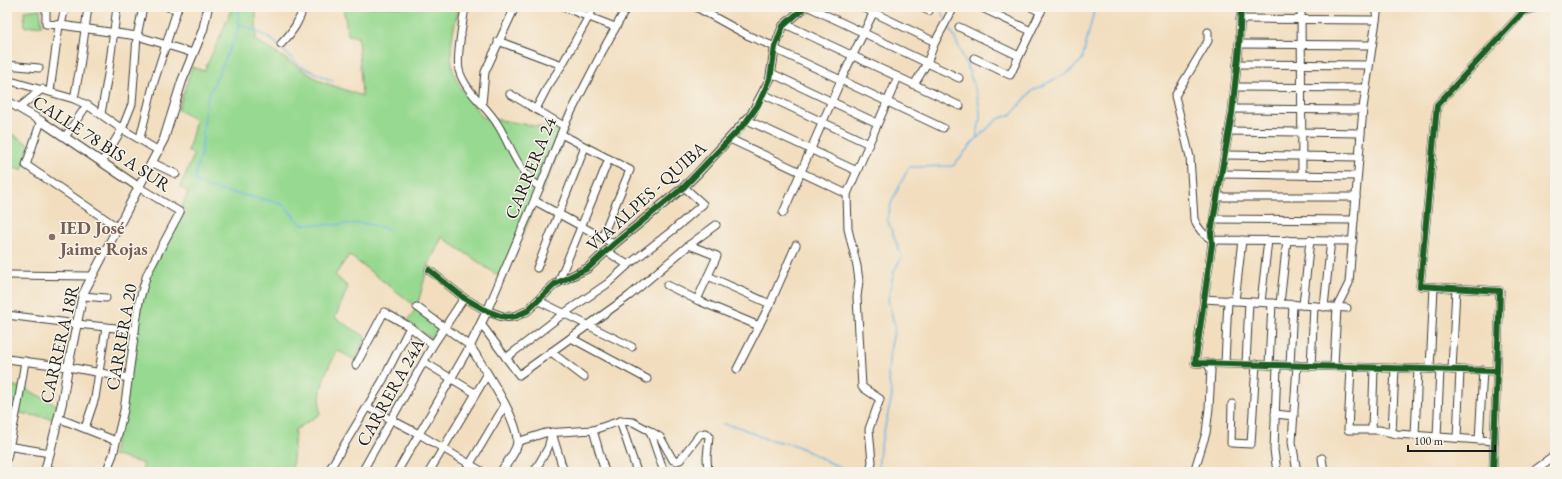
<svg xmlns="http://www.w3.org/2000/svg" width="1562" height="479" viewBox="0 0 1562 479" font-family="'EB Garamond',serif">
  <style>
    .green { fill: #97d990; stroke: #5a7a56 }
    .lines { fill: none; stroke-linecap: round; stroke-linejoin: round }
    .stream { stroke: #6cb4e3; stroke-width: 1.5 }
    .minor-casing { stroke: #3c3934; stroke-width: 9 }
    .tertiary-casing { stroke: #3c3934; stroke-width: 10 }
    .minor { stroke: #fff; stroke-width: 7 }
    .tertiary { stroke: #fff; stroke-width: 8 }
    .cycleway-casing { stroke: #f7f3e8; stroke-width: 8 }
    .cycleway { stroke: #1b5e20; stroke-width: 6 }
    .education-dot { fill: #8d6e63; stroke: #f7f3e8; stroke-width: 1.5 }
    .labels { text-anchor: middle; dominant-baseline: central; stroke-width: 3; stroke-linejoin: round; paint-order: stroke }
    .street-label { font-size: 18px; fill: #1c1c1c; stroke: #f7f3e8 }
    .education-label { font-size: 18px; font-weight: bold; fill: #785e54; stroke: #f7f3e8; text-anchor: start }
  </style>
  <rect width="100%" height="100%" fill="#f7f3e8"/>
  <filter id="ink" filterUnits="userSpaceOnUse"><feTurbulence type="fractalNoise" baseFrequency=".025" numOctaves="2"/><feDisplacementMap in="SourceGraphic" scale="8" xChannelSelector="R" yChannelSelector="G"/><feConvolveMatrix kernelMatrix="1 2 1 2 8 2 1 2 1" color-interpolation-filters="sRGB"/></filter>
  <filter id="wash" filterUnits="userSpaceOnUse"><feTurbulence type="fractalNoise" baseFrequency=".012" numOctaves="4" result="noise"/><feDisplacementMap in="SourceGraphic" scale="16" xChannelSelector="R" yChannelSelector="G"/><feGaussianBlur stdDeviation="0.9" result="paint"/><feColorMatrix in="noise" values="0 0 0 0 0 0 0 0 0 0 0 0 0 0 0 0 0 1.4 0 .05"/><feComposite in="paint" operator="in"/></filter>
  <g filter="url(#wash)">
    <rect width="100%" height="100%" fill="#f2debf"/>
    <!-- green -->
    <g class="green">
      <path d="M232 7H256V40L320 81 362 96 358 37 348 35 343 7H459C453 30 446 59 457 81 463 94 474 105 482 117L559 130 568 132 503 279 442 237 427 269 417 307 443 326 433 340 407 321 417 307 349 255 335 275 348 287 335 318 366 337 355 360 338 351C325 370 318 391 320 414L295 430 292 472H141L144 464 113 455 147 274 180 212 188 192 180 187 194 155 188 151 196 120 178 110 192 67 204 71 224 28Z"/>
      <path d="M40 9 42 25 25 27 24 11Z"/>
      <path d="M7 131 30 145 22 170 18 168 7 167Z"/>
      <path d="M7 384 26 389 57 405 55 419 14 412 15 404 7 399Z"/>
    </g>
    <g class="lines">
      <!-- stream -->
      <g class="stream">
        <path d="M239 7 238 31 208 96C203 115 204 135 201 154 200 163 193 173 196 181L209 188 276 202 285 206 297 220 302 224 333 225 362 223 389 229"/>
        <path d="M939 7 945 18"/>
        <path d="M947 23C959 46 982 95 980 120 979 126 977 133 976 139"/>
        <path d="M239 24 262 34 271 39 300 66 333 81"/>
        <path d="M723 424 739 427 766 439 795 445 849 472"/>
        <path d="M878 472 880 449 892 396 888 376 890 351 895 327 888 300 894 271 902 257 887 219 892 201 909 167 953 166 975 140 998 119 1012 114 1032 91 1069 72 1082 60 1095 7"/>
      </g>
    </g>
  </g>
  <g filter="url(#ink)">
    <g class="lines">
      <!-- minor casing -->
      <g class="minor-casing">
        <g id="minor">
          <path d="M46 7V24L61 25 137 36 193 53"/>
          <path d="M168 7 177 9"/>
          <path d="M465 7C463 22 456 57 459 70 465 92 487 106 498 125 511 146 518 173 540 187"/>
          <path d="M696 7 747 35 775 47"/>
          <path d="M809 7 959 78"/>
          <path d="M862 7 935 42"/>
          <path d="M920 7 929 11"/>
          <path d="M980 7 1031 31"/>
          <path d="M1031 7 1041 12"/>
          <path d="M1241 7 1239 47 1232 113 1211 232 1212 244 1195 363 1497 371"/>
          <path d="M1301 7 1302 175"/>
          <path d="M1517 7 1530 9"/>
          <path d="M566 8 615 27"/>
          <path d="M1240 19 1376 20"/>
          <path d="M785 24 960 106"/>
          <path d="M61 25 65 7"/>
          <path d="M959 27 1019 56"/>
          <path d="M1208 32V41L1175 96 1190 157 1194 219C1198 229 1203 234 1212 240L1353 241"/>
          <path d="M498 41 562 65"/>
          <path d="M281 44C292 33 300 22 303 7"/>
          <path d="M1239 44 1372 45"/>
          <path d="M775 49 943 128"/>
          <path d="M974 58 1010 75 1043 7"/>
          <path d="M1237 64 1369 65"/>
          <path d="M7 65 39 68"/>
          <path d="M771 73 877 123"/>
          <path d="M7 80 74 99 87 105 122 129 159 151"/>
          <path d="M914 85 927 63 935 42 954 7"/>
          <path d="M1235 87 1366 88"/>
          <path d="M50 91 59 25"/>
          <path d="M510 94 564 126"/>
          <path d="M763 94 869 144"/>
          <path d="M74 99 80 67 88 7"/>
          <path d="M482 104 485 72 515 7"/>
          <path d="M19 108 42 89"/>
          <path d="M536 109 548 86 562 65 594 7"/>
          <path d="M1233 109 1362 110"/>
          <path d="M101 114 109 69 117 7"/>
          <path d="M747 120 857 171"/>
          <path d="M41 121 26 165 117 227"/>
          <path d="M1229 131 1361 133"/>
          <path d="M561 134 630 170 602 237"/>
          <path d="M65 137 87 105"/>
          <path d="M140 138 154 82 178 7"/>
          <path d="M730 139 847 194"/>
          <path d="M1225 155 1359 157"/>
          <path d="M102 162 122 129 132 104 137 36 143 7"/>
          <path d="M153 163 176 174"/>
          <path d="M1221 174 1357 176"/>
          <path d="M1217 197H1356"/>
          <path d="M535 201 614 244"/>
          <path d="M783 213 841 80 876 7"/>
          <path d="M1213 219 1354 220"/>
          <path d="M689 245 716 225"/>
          <path d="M606 251 628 265"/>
          <path d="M537 268 585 147"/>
          <path d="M429 270 464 298 487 311 540 187 564 126 603 50 627 7"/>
          <path d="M7 275 91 276"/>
          <path d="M708 276 770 304"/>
          <path d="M561 281 560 278 609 159"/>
          <path d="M667 285 697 300 759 326"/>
          <path d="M83 296 106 298"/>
          <path d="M1204 299 1347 308"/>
          <path d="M539 301 632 347"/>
          <path d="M1235 301 1242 240"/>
          <path d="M1261 302 1268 240"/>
          <path d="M1280 304 1287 240"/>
          <path d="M1303 305 1310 240"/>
          <path d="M1324 307 1331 240"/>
          <path d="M7 315 77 324 135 330"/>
          <path d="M481 324 519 375 629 296 689 245 717 256 697 300"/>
          <path d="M571 338 647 379"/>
          <path d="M551 352 584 377"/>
          <path d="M506 358 563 314 607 284 628 265 673 230 703 204 684 187"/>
          <path d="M7 359 68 367 129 378"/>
          <path d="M424 362 475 393"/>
          <path d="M1225 363 1228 300"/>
          <path d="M1246 364 1249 302"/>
          <path d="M356 365 384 312 410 327 433 345"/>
          <path d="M1269 365 1272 303"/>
          <path d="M1277 365 1274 450 1277 472"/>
          <path d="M1290 365 1293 304"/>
          <path d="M1311 366 1314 306"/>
          <path d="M1334 366 1337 307 1349 283 1363 108 1378 7"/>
          <path d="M1351 367 1348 430H1379L1397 434 1494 441"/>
          <path d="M737 369 770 304 796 245"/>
          <path d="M1430 369 1434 287"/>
          <path d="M1452 370 1456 288"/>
          <path d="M1232 404 1231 443 1251 444 1256 364"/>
          <path d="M367 407 419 434 483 472"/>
          <path d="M1275 414 1294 416"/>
          <path d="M58 418 116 441"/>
          <path d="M620 421 637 472"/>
          <path d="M85 428 95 398 106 327"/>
          <path d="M1372 429 1374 368"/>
          <path d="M593 430 605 472"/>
          <path d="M650 431 664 472"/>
          <path d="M552 433 564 472"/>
          <path d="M1392 433 1395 368"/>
          <path d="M1415 435 1418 369"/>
          <path d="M1437 437 1440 369"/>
          <path d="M1457 438 1460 370"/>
          <path d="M1479 440 1483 370"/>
          <path d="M517 442 545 433 593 430 620 421 633 422 650 431 660 437 673 460 677 461 680 460 700 434 706 433 709 436 707 458 708 472"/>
          <path d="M7 446 50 453"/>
          <path d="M7 458 18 404 25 361"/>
          <path d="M1322 458 1324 472"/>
          <path d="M47 468 55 472"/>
          <path d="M106 472 113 455 124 410 139 302 147 274 180 212 140 188"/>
          <path d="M328 472 383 380 410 327"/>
          <path d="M362 472 433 345 464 298"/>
          <path d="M397 472 470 346 417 307"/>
          <path d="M429 472 487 375"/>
          <path d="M465 472 505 405"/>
          <path d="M534 472 548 448 552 432"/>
          <path d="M870 472 872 462 869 429 880 399 862 387 857 297 859 281 857 266 848 229 847 194 898 77"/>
          <path d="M1194 472 1206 433 1209 408 1211 370 1207 363"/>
          <path d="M1297 472 1292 442 1297 365"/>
          <path d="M1493 472 1500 291 1420 286 1437 105 1523 12 1537 7"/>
        </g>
      </g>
      <!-- tertiary casing -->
      <g class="tertiary-casing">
        <g id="tertiary">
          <path d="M7 101 41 121 140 188"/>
          <path d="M45 472 62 403 68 367 83 294 164 139 182 81 203 30 208 7"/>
          <path d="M501 472C506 464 514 455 517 445 522 424 482 366 470 346L487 311 501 316 508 317 516 316 527 311 555 284 588 268 614 244 684 187 697 174 751 115 770 79 775 47 783 26 805 7"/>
          <path d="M1533 472 1555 456"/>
        </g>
      </g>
      <!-- minor -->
      <use href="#minor" class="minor"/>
      <!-- tertiary -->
      <use href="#tertiary" class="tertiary"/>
      <!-- cycleway casing -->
      <g class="cycleway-casing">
        <g id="cycleway">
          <path d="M1241 7 1239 47 1232 113 1211 232 1212 244 1195 363 1497 371"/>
          <path d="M429 270 464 298 487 311 501 316 508 317 516 316 527 311 555 284 588 268 614 244 684 187 746 122 758 105 770 79 775 47 783 26 805 7"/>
          <path d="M1493 472 1500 291 1420 286 1437 105 1523 12 1537 7"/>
        </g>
      </g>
      <!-- cycleway -->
      <use href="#cycleway" class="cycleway"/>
    </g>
  </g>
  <!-- markers -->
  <circle class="education-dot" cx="52" cy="237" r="4"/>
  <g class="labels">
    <!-- street labels -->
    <g class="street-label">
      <text transform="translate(102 143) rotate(33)">CALLE 78 BIS A SUR</text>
      <text transform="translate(530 168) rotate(-68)">CARRERA 24</text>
      <text transform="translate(646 196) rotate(-42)">VÍA ALPES - QUIBA</text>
      <text transform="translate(121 337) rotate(-80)">CARRERA 20</text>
      <text transform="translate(59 344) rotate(-77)">CARRERA 18R</text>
      <text transform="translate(390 392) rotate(-61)">CARRERA 24A</text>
    </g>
    <!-- education labels -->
    <g class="education-label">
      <text x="60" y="227">IED José<tspan x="60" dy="21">Jaime Rojas</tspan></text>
    </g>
  </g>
  <!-- margin -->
  <rect width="1562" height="479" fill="none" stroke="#f7f3e8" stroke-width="24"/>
  <!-- scale -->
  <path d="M1408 445v6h87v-6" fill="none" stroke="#1c1c1c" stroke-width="2"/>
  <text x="1414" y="445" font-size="12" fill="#1c1c1c" stroke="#f7f3e8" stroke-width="3" paint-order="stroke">100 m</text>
</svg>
